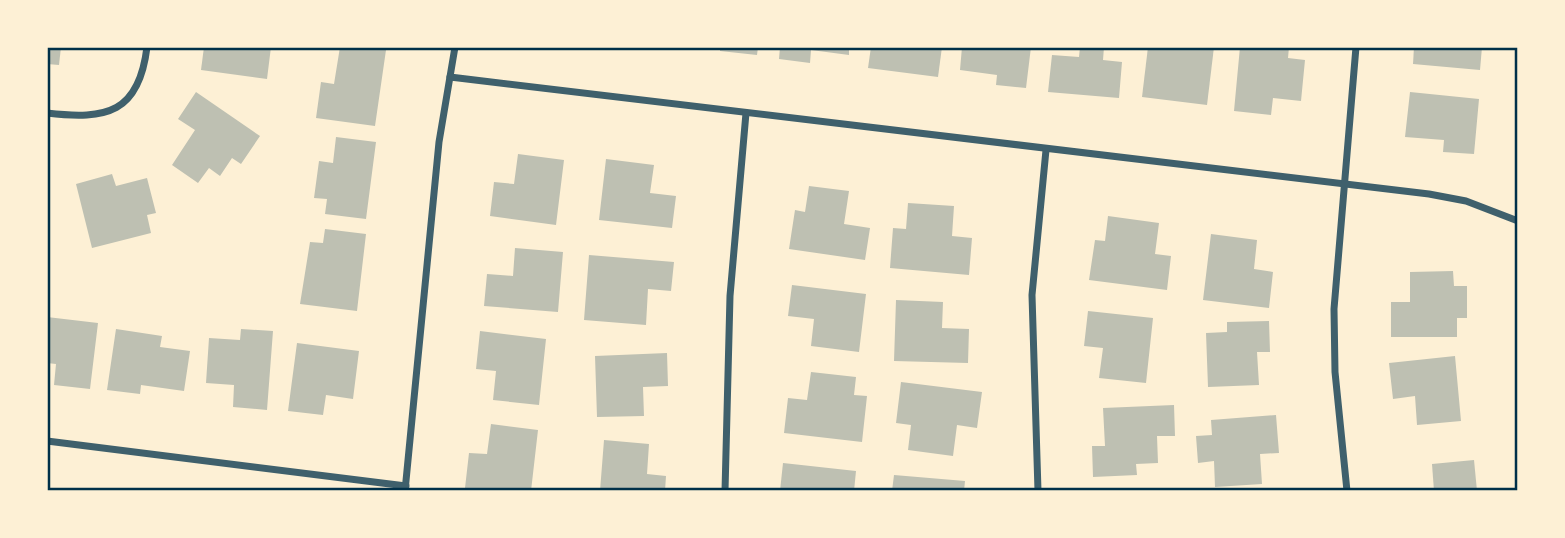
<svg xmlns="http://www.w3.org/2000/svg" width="1565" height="538" viewBox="0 0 1565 538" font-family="Arial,sans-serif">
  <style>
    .building { fill: #bec0b2 }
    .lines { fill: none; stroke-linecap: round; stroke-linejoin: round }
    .minor { stroke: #3f606c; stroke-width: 7 }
    .neatline { fill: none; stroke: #003049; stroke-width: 2.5 }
  </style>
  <rect width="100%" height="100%" fill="#fdf0d5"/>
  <!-- building -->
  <g class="building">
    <path d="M47 47H61L59 65 47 64Z"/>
    <path d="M204 47H271L267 79 201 70Z"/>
    <path d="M340 47 386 50 375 126 316 118 321 82 334 84Z"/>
    <path d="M720 47H758L757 55 720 51Z"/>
    <path d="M780 47H849V55L811 50 810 63 779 59Z"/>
    <path d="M871 47H942L938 77 868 68Z"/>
    <path d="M962 47H1031L1026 88 996 85 997 75 960 70Z"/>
    <path d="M1080 47H1104L1103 60 1122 62 1119 98 1048 92 1052 55 1079 57Z"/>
    <path d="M1148 47H1214L1207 105 1142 97Z"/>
    <path d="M1240 47H1289L1288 58 1305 60 1301 101 1273 98 1271 115 1234 111Z"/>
    <path d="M1414 47H1482L1480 70 1413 64Z"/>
    <path d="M196 92 260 136 241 164 232 158 220 176 209 168 198 183 172 165 195 130 178 119Z"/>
    <path d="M1410 92 1479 99 1474 154 1443 152 1444 140 1405 137Z"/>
    <path d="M336 137 376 142 366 219 325 214 327 199 314 198 319 161 333 163Z"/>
    <path d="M518 154 564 160 556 225 490 216 494 182 514 184Z"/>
    <path d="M606 159 654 165 650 193 676 196 672 228 599 220Z"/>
    <path d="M112 174 116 186 147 178 156 213 147 215 151 233 92 248 76 184Z"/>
    <path d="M809 186 849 191 844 224 870 228 865 260 789 249 795 210 805 212Z"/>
    <path d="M908 203 954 206 952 236 972 238 969 275 890 268 893 228 906 229Z"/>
    <path d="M1108 216 1159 223 1155 254 1171 256 1167 290 1089 280 1095 240 1105 241Z"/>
    <path d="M325 229 366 234 357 311 300 304 310 242 323 243Z"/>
    <path d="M1211 234 1257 240 1254 269 1273 272 1269 308 1203 300Z"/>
    <path d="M515 248 563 252 558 312 484 306 487 274 513 276Z"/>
    <path d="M589 255 674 262 671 291 648 289 646 325 584 320Z"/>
    <path d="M1453 271 1454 286H1467V318H1457V337H1391V302H1410V272Z"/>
    <path d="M792 285 866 294 859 352 811 346 814 319 788 316Z"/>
    <path d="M896 300 943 302 942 328 969 329 968 363 894 361Z"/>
    <path d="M1088 311 1153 318 1146 383 1099 378 1103 348 1084 346Z"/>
    <path d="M47 317 98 323 90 389 54 385 56 364 47 363Z"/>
    <path d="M1269 321 1270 352H1257L1259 385 1208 387 1206 333 1227 332V322Z"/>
    <path d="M116 329 162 336 160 347 190 351 184 391 141 385 140 394 107 390Z"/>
    <path d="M241 329 273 331 267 410 233 407 234 385 206 383 209 338 240 340Z"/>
    <path d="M480 331 546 339 539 405 493 400 496 371 476 369Z"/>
    <path d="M297 343 359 351 353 399 326 395 323 415 288 411Z"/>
    <path d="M667 353 668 386 643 387 644 416 597 417 595 356Z"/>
    <path d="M1455 356 1461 421 1417 425 1415 396 1393 399 1389 363Z"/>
    <path d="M811 372 856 377 854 395 867 396 862 442 784 433 788 398 807 400Z"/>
    <path d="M901 382 982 392 977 428 957 425 953 456 908 450 911 425 896 423Z"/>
    <path d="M1174 405 1175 436H1157L1158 463 1136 464 1137 475 1093 477 1092 446H1105L1103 408Z"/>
    <path d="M1276 415 1279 453 1260 454 1262 484 1215 487 1214 461 1198 463 1196 436 1212 435 1211 420Z"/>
    <path d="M491 424 538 430 531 491 465 488 469 453 487 454Z"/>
    <path d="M604 440 649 444 647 474 666 476 665 491H600Z"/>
    <path d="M1474 460 1477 491H1434L1432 464Z"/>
    <path d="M783 463 856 471 854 491H780Z"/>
    <path d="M894 475 965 481 964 491H892Z"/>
  </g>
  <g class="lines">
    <!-- minor -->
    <g class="minor">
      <path d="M450 77 1429 194 1466 201 1518 221"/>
      <path d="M47 113C107 120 139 113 147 47"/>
      <path d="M47 441 406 486"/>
      <path d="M405 491 439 142 455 47"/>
      <path d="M725 491 730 296 746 113"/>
      <path d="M1038 491 1032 295 1046 150"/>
      <path d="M1347 491 1335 372 1334 309 1356 47"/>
    </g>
  </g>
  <!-- border -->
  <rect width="1565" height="538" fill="none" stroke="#fdf0d5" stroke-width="98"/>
  <rect x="49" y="49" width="1467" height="440" class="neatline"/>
</svg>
